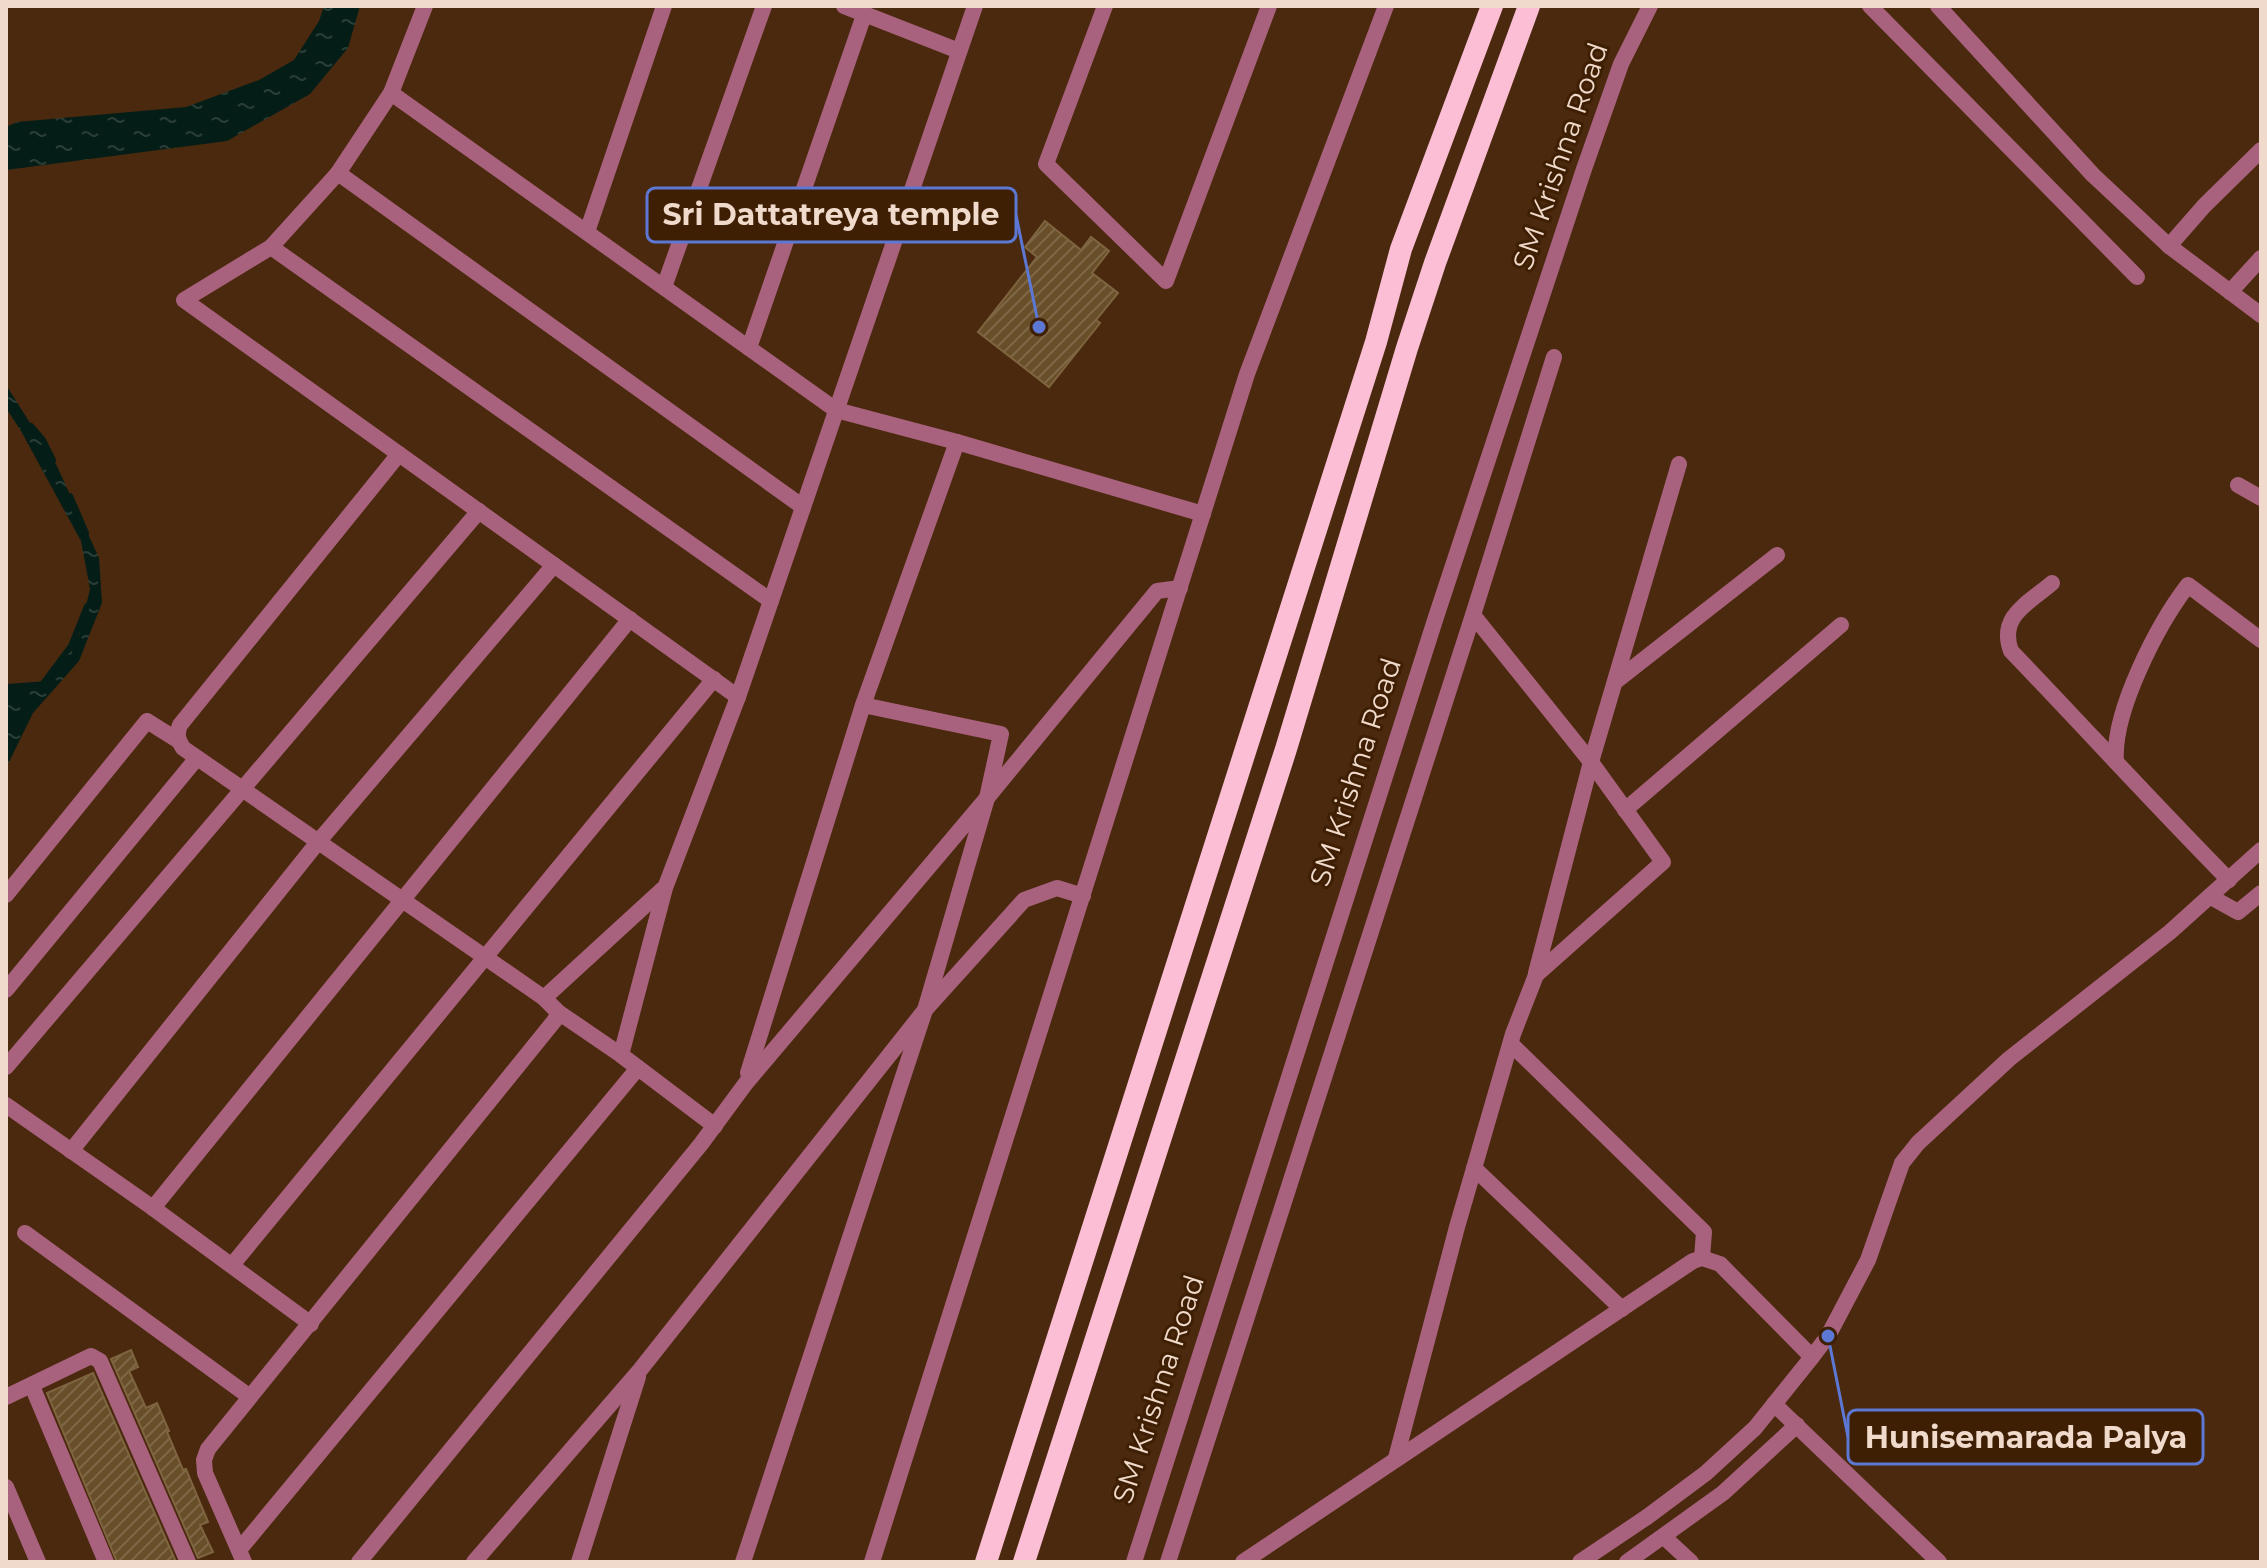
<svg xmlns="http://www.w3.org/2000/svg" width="2267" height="1568" viewBox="0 0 2267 1568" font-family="Montserrat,sans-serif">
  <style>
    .water { fill: url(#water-ripples) }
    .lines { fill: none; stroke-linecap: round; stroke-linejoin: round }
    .stream { stroke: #051d17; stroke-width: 6 }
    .building { fill: url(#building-hatch); stroke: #7f653f; stroke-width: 2 }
    .minor { stroke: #a9627d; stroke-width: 16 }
    .tertiary { stroke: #a9627d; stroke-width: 16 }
    .trunk { stroke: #fcbed4; stroke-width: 22 }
    .labels { text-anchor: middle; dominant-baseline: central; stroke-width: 6; stroke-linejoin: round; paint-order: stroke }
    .street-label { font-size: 28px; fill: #f0dacb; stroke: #3f1f03 }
    .leader { fill: none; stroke: #5c78d4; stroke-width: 3 }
    .callout-dot { fill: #5c78d4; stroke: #3f1f03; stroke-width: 3 }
    .callout { fill: #3f1f03; stroke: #5c78d4; stroke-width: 3 }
    .callout-label { font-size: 30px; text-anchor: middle; font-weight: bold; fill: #f0dacb }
  </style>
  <defs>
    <pattern id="water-ripples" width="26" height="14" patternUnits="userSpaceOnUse" patternTransform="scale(2)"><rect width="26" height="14" fill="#051d17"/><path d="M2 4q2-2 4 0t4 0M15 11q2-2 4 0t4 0" fill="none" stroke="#2a3d37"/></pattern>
    <pattern id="building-hatch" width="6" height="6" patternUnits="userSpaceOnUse" patternTransform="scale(2)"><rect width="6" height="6" fill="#684f29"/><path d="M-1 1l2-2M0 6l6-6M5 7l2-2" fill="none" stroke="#7e6847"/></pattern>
  </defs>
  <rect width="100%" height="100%" fill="#4a290e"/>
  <!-- water -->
  <g class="water">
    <path d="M324 6H360L348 48 310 94 227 141 6 170V127L17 122 186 107 259 80 294 60 319 21Z"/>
    <path d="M6 385 56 464 99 558 102 603 79 661 33 713 8 764 6 787V684L47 681 79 635 90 589 81 541 21 431 6 408Z"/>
  </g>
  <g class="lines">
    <!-- stream -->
    <g class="stream">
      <path d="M31 426 43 440 53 460"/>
      <path d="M70 496 86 533"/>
      <path d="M41 686 71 646 87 606"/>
    </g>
  </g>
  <!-- building -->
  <g class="building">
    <path d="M1045 221 1081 250 1091 237 1109 251 1092 273 1118 293 1096 320 1100 323 1049 387 978 332 1037 257 1025 247Z"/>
    <path d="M131 1350 138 1367 129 1371 146 1408 157 1403 169 1431 167 1432 183 1470 186 1469 208 1522 200 1525 213 1552 198 1558 111 1359Z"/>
    <path d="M93 1373 176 1562H117L47 1393Z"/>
  </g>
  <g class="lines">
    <!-- minor -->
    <g class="minor">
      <path d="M425 6 391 93 338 173 271 247 184 300 738 697"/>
      <path d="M844 6 959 51"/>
      <path d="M1105 6 1046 164 1166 281 1269 6"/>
      <path d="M1870 6 2137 277"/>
      <path d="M1938 6 2093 175 2169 246 2261 315"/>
      <path d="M391 93 836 410 957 442 1203 514"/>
      <path d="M338 173 803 507"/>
      <path d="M587 232 664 6"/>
      <path d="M2169 246 2204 206 2261 150"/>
      <path d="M271 247 771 601"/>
      <path d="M664 287 764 6"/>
      <path d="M2230 292 2261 258"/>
      <path d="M749 348 864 15"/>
      <path d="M2238 485 2261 498"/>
      <path d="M2052 583C2029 603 1998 616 2011 651 2084 727 2155 805 2229 880"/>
      <path d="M1615 682 1777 555"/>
      <path d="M2116 762C2112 712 2158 624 2188 585L2261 640"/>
      <path d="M1625 810 1841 625"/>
      <path d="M6 895 147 721 179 741"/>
      <path d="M1536 973 1591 762 1679 464"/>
      <path d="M6 990 197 758"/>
      <path d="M544 998 663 889"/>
      <path d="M558 1012 621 1055 715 1126"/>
      <path d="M1511 1044 1704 1232 1702 1258"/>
      <path d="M621 1055 665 888 738 697 975 6"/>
      <path d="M6 1067 479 511"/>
      <path d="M748 1073 863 705 957 442"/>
      <path d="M6 1105 153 1208 311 1324"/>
      <path d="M71 1151 318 842 554 565"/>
      <path d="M1474 1168 1622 1309"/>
      <path d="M153 1208 630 619"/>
      <path d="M25 1233 250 1397"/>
      <path d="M232 1265 714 679"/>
      <path d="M32 1386 106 1562"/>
      <path d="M6 1397 91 1356 100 1361 188 1562"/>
      <path d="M1774 1404 1939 1562"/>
      <path d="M1396 1458 1457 1227 1513 1034 1536 975 1663 862 1591 762 1473 615"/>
      <path d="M6 1487 38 1562"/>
      <path d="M1664 1537 1691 1562"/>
      <path d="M239 1550 638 1068"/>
      <path d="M244 1562 205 1473 204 1460 208 1449 555 1020 558 1012 544 998 183 748C178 740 176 734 180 725L399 454"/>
      <path d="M359 1562 701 1144 746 1083 987 798 1157 591 1180 588"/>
      <path d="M474 1562 640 1370 925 1010 1024 900 1057 888 1083 896"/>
      <path d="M579 1562 638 1377"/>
      <path d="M743 1562 925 1010 987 798 1001 734 863 705"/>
      <path d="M1168 1562 1473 615 1554 357"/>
      <path d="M1243 1562 1693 1261 1702 1258 1720 1264 1812 1357"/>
    </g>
    <!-- tertiary -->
    <g class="tertiary">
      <path d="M2211 897 2238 912 2261 893"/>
      <path d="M872 1562 1247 374 1386 6"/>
      <path d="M1134 1562 1436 617 1584 169 1621 64 1650 6"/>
      <path d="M1580 1562 1647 1517 1706 1473 1755 1428 1812 1357 1828 1336 1868 1260 1902 1163 1918 1143 2009 1059 2170 932 2261 850"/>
      <path d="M1627 1562 1723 1493 1797 1425"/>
    </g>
    <!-- trunk -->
    <g class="trunk">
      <path d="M986 1562 1376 342 1401 249 1492 6"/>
      <path d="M1024 1562 1286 749 1407 348 1435 263 1529 6"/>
    </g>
  </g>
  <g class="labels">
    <!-- street labels -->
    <g class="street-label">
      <text transform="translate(1560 156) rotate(-71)">SM Krishna Road</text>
      <text transform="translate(1355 772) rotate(-72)">SM Krishna Road</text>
      <text transform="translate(1158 1389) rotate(-72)">SM Krishna Road</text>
    </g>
  </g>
  <!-- callouts -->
  <path class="leader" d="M1039 327L1016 215M1828 1336L1848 1437"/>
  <g class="callout-dot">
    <circle cx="1039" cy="327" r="8"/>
    <circle cx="1828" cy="1336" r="8"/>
  </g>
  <g class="callout">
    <rect x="647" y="188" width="369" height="54" rx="8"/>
    <rect x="1848" y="1410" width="355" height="54" rx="8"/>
  </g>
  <g class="callout-label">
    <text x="831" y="225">Sri Dattatreya temple</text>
    <text x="2026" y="1448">Hunisemarada Palya</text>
  </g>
  <!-- border -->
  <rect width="2267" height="1568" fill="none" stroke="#f0dacb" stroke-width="16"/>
</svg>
